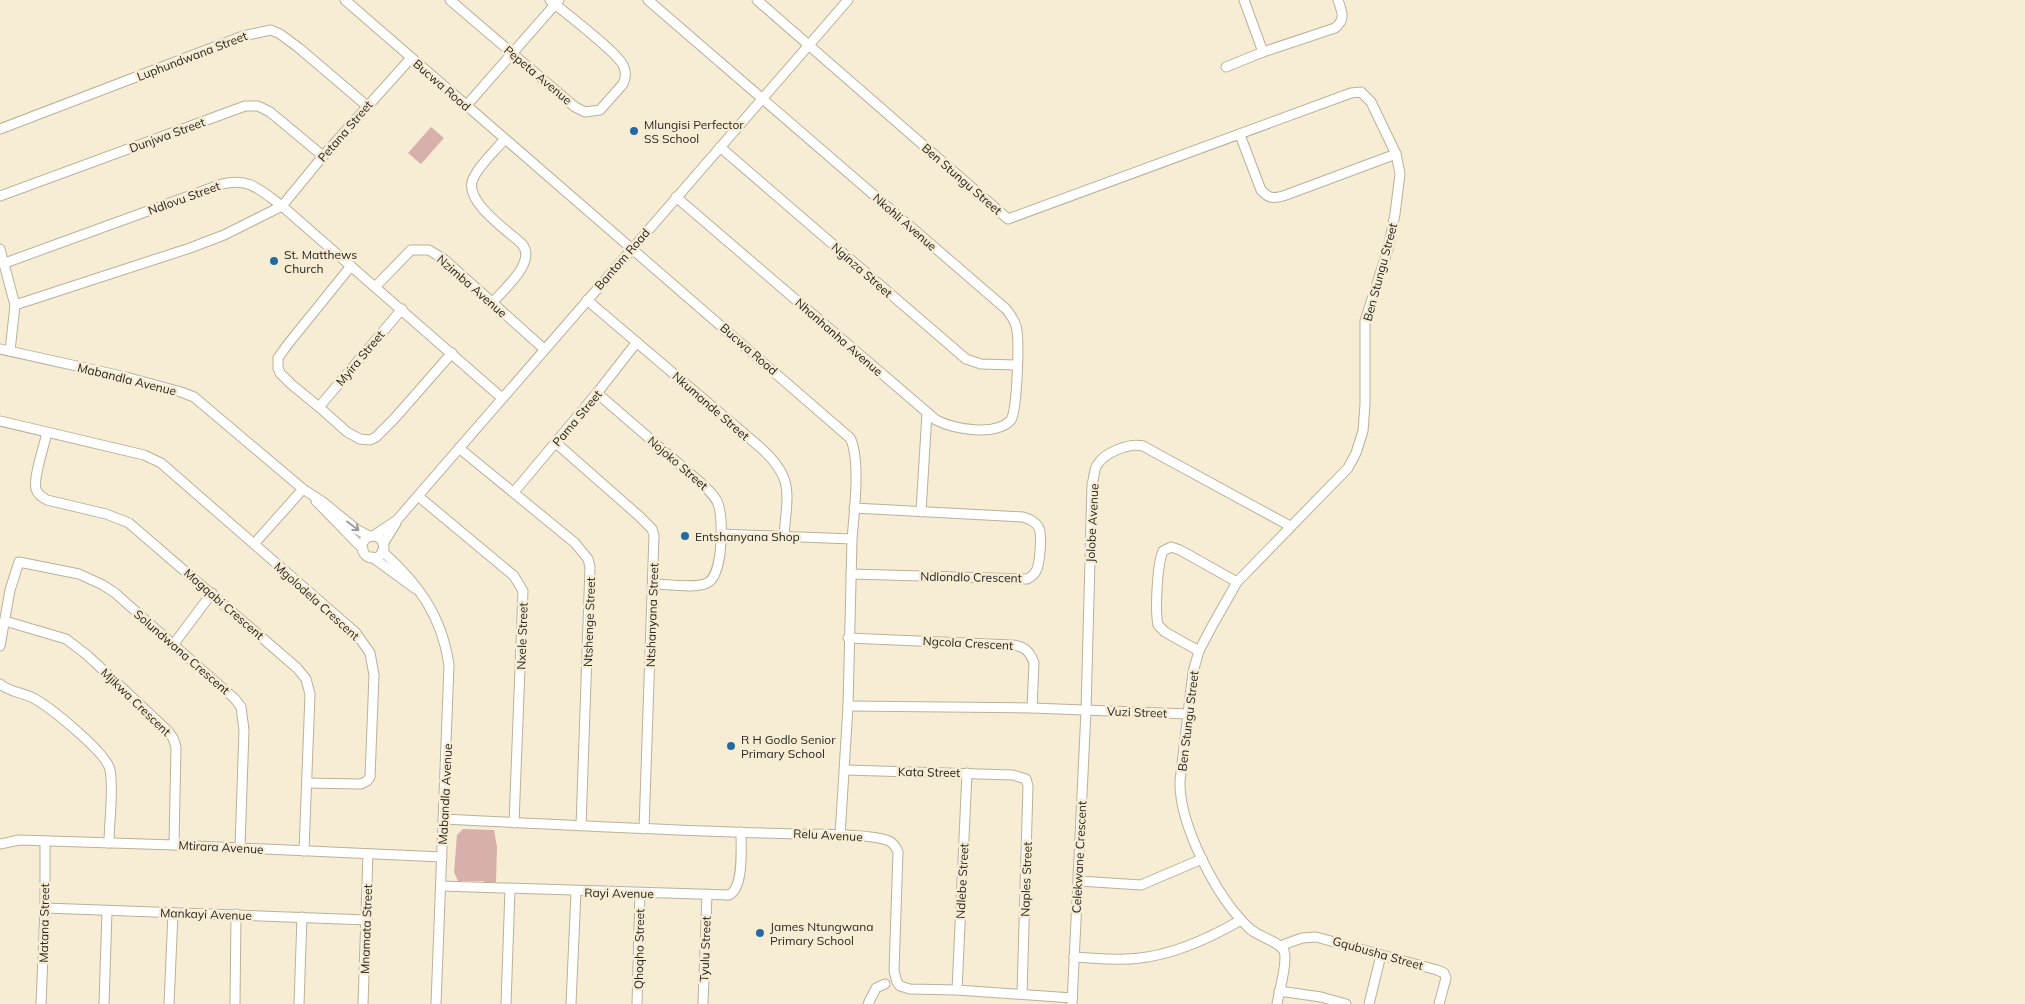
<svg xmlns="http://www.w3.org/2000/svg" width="2025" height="1004" viewBox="0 0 2025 1004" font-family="Mulish,sans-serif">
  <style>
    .green { fill: #d7b0ab }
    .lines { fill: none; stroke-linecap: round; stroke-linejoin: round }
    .minor-casing { stroke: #bab19a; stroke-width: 11 }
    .minor { stroke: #fff; stroke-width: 9 }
    .oneway { stroke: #9f9d99 }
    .poi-dot { fill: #246ca0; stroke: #f7edd5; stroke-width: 2 }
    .labels { text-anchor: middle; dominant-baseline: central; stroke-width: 5; stroke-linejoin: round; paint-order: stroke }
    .street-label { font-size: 12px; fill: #29261d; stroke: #f7edd5 }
    .poi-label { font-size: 12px; fill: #29261d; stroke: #f7edd5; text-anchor: start }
  </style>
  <rect width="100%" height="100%" fill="#f7edd5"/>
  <!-- green -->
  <g class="green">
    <path d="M431 127 444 138 421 164 408 153Z"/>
    <path d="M463 829 494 830 497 847 496 882 484 884V881H458L454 872 457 835Z"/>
  </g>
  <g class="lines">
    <!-- minor casing -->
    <g class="minor-casing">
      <g id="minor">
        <path d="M345 0 850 438C861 458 854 515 852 539L848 706 840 836"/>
        <path d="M450 0 575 107 585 112 600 110 623 84C626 78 626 71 623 65 616 51 565 13 550 0"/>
        <path d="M648 0 1006 309C1010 314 1014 319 1016 326 1020 338 1017 410 1011 420 995 437 954 429 936 420L676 197"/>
        <path d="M757 0 1008 219 1351 93 1361 92 1371 102 1396 154 1400 174 1395 214 1388 249 1365 321V404L1363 431 1356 453 1348 468 1237 582 1211 628 1199 651 1193 672 1180 781C1179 825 1217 898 1249 928 1258 937 1279 941 1284 951 1288 961 1279 992 1277 1004"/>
        <path d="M1244 0 1263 52"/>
        <path d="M1226 67 1263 52 1335 28C1346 19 1342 12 1338 0"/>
        <path d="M466 106 559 0"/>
        <path d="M0 129 243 36 271 30 280 34 299 48 367 106"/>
        <path d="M1240 135 1261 190C1269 199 1274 199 1286 195L1396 154"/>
        <path d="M720 147 966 359 981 364 1016 365"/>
        <path d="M0 196 245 106H258L270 112 323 156"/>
        <path d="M0 249 15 305 10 351"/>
        <path d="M5 263 222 184C250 177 261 191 282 206L502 398"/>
        <path d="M351 266 288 344 278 358V368L280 373 291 384 319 407 347 432 360 439 370 440 376 437 394 419 452 353"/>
        <path d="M375 287 411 250H429L445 260 544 349"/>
        <path d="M587 300 761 448C795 479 787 494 784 536"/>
        <path d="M492 303C504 289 537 262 522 244 508 231 463 201 473 179 479 165 494 152 504 140"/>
        <path d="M15 305 190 248 224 235 282 206 323 156 411 58"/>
        <path d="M0 349 126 377 181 392 194 397 303 489 323 502 356 529 369 536"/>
        <path d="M597 393 701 483C708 490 717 497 719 507 723 523 723 576 707 583 695 589 667 584 653 584"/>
        <path d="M319 407 402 309"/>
        <path d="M0 421 144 455 161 463 356 633 370 653 374 675 370 777 367 781 361 784 307 783"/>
        <path d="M47 433C44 446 33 478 36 489 38 495 42 497 47 500L106 514 129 523 297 668 306 679 310 694 304 851"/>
        <path d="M556 443 639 516 652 529 654 535 644 829"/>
        <path d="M459 448 575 543 588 559 590 567 581 826"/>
        <path d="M514 492 597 393 637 342"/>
        <path d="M418 496 514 576 523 591 514 823"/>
        <path d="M316 501 363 549"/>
        <path d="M921 512 927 413"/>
        <path d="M721 534 852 539"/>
        <path d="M373 536 397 520 848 0"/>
        <circle cx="373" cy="547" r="11"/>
        <path d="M254 544 303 489"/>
        <path d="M383 544 396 523"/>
        <path d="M382 551C418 583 442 616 449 665L436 1004"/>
        <path d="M372 557 416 589"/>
        <path d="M851 574 1027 579C1031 577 1034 575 1036 571 1040 565 1042 535 1039 528 1035 521 1029 519 1023 517L854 508"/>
        <path d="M5 621 66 639 87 655 168 731 173 738 176 747 174 845"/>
        <path d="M848 638 1012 645C1024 646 1030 651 1034 663L1032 708"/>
        <path d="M173 645 212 593"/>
        <path d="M0 646 10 590 19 562 79 574 103 585 115 593 235 699 241 707 244 730 240 847"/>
        <path d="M1199 651 1165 632 1158 625C1155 611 1157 564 1163 551L1171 547 1180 550 1237 582"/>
        <path d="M0 684C9 692 25 693 35 699 51 708 107 753 110 770 114 790 109 822 109 843"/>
        <path d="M848 706 1032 708 1188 714"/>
        <path d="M845 770 1013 775 1026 779 1028 786 1022 994"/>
        <path d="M444 819C562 825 680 831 798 834 817 834 874 834 889 841 893 843 896 847 898 852L894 971 897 982 900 986 910 989 957 990 1072 998"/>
        <path d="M0 844 19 840 174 845 442 857"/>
        <path d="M1079 881 1141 885 1202 859"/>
        <path d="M441 886 729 895C744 888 741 848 741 832"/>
        <path d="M45 908 367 920"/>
        <path d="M1280 946 1302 938 1316 937 1437 970 1444 973 1446 978 1439 1004"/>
        <path d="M1074 957C1095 958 1118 961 1140 958 1176 954 1210 938 1241 920"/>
        <path d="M957 990 967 773"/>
        <path d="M1279 991 1321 997 1346 1004"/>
        <path d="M41 1004 45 908V841"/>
        <path d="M104 1004 107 911"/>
        <path d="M169 1004 173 913"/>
        <path d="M235 1004 236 914"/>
        <path d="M299 1004 302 917"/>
        <path d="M363 1004 368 854"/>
        <path d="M506 1004 510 889"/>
        <path d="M571 1004 576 892"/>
        <path d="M637 1004 640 893"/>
        <path d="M703 1004 707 894"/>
        <path d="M868 1004 876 988 885 984"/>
        <path d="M1072 1004 1086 711 1092 484C1094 479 1094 469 1097 465 1105 452 1129 443 1143 446L1290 526"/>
        <path d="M1369 1004 1381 955"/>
      </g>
    </g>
    <!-- minor -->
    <use href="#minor" class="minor"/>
  </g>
  <!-- one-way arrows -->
  <defs><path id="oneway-shaft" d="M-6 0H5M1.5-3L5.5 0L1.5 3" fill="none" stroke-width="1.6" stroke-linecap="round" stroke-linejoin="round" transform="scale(1.25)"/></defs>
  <use class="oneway" href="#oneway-shaft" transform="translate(353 526) rotate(37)"/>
  <!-- markers -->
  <g class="poi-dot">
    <circle cx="634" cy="131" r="5"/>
    <circle cx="274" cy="261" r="5"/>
    <circle cx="685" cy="536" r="5"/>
    <circle cx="731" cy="746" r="5"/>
    <circle cx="760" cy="933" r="5"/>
  </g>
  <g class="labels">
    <!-- street labels -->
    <g class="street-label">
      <text transform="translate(192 56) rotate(-21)">Luphundwana Street</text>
      <text transform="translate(538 75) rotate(40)">Pepeta Avenue</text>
      <text transform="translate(442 85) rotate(41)">Bucwa Road</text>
      <text transform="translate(345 131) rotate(-49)">Petana Street</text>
      <text transform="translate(167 135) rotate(-20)">Dunjwa Street</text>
      <text transform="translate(962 179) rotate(41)">Ben Stungu Street</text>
      <text transform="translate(184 198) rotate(-20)">Ndlovu Street</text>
      <text transform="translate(905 222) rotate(41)">Nkohli Avenue</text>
      <text transform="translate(622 259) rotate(-49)">Bantom Road</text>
      <text transform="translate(862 270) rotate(41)">Nginza Street</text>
      <text transform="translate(1380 272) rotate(-75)">Ben Stungu Street</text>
      <text transform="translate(472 286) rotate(41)">Nzimba Avenue</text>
      <text transform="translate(839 337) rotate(41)">Nhanhanha Avenue</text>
      <text transform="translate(749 349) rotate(41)">Bucwa Road</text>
      <text transform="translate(360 358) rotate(-50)">Myira Street</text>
      <text transform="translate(127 379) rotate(14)">Mabandla Avenue</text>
      <text transform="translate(711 406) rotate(41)">Nkumande Street</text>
      <text transform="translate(577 418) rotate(-50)">Pama Street</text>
      <text transform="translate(678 463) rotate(41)">Nojoko Street</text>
      <text transform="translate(1092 523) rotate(-87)">Jolobe Avenue</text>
      <text transform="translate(971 577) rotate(1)">Ndlondlo Crescent</text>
      <text transform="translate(317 601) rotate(42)">Mgolodela Crescent</text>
      <text transform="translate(224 604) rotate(41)">Magqabi Crescent</text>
      <text transform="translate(652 615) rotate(-88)">Ntshanyana Street</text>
      <text transform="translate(589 622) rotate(-88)">Ntshenge Street</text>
      <text transform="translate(522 636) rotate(-88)">Nxele Street</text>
      <text transform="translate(968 643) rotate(3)">Ngcola Crescent</text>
      <text transform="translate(182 652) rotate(41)">Solundwana Crescent</text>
      <text transform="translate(136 702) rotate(44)">Mjikwa Crescent</text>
      <text transform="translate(1137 712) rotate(2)">Vuzi Street</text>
      <text transform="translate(1188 721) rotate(-83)">Ben Stungu Street</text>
      <text transform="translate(929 772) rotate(1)">Kata Street</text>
      <text transform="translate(445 794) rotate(-87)">Mabandla Avenue</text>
      <text transform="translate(828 835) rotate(3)">Relu Avenue</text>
      <text transform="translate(221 847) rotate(3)">Mtirara Avenue</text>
      <text transform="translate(1079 857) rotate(-87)">Celekwane Crescent</text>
      <text transform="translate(1026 879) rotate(-88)">Naples Street</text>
      <text transform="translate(962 881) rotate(-87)">Ndlebe Street</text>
      <text transform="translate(619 893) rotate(1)">Rayi Avenue</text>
      <text transform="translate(206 914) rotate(2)">Mankayi Avenue</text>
      <text transform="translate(44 923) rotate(-89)">Matana Street</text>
      <text transform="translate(366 929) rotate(-88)">Mnamata Street</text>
      <text transform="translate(639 949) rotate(-89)">Qhoqho Street</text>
      <text transform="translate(705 949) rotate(-88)">Tyulu Street</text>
      <text transform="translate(1378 953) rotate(16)">Gqubusha Street</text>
    </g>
    <!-- poi labels -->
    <g class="poi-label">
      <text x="644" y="124">Mlungisi Perfector<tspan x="644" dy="14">SS School</tspan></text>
      <text x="284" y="254">St. Matthews<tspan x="284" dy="14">Church</tspan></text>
      <text x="695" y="536">Entshanyana Shop</text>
      <text x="741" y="739">R H Godlo Senior<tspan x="741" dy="14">Primary School</tspan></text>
      <text x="770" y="926">James Ntungwana<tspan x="770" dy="14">Primary School</tspan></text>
    </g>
  </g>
</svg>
